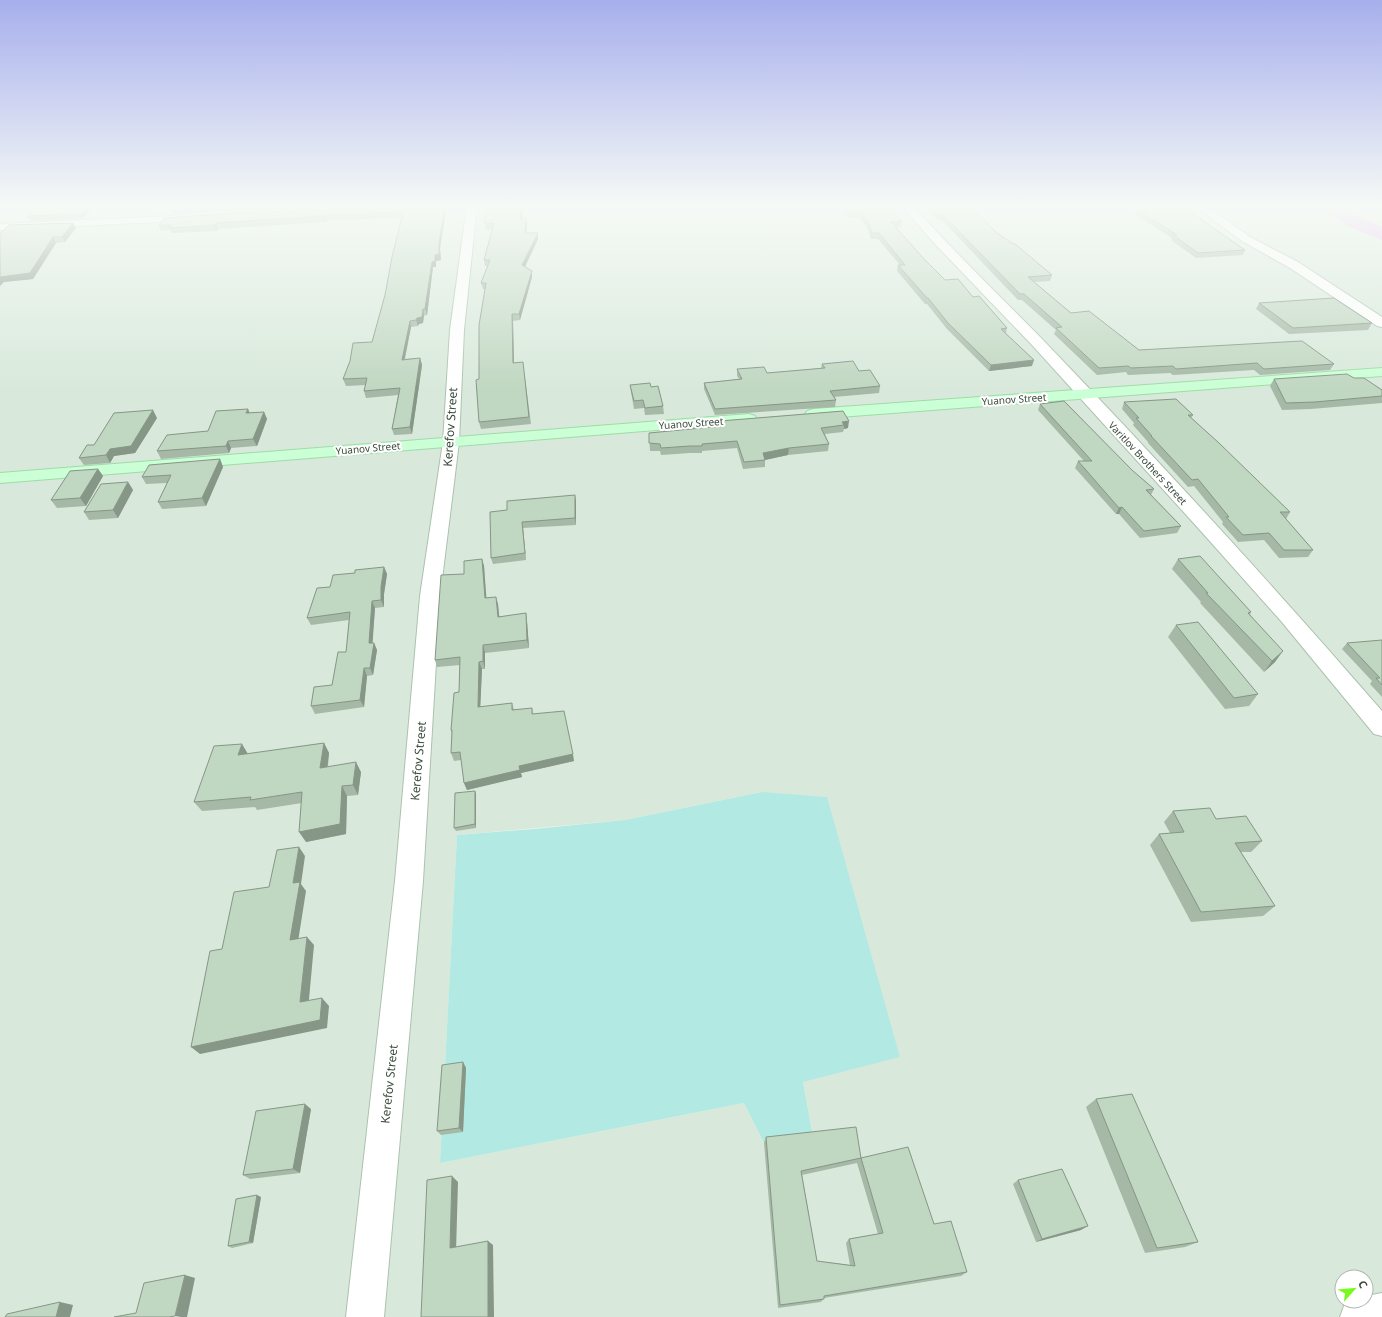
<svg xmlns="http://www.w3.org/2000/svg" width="1382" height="1317" viewBox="0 0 1382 1317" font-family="'Noto Sans',sans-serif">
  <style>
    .residential { fill: #d8e9db; fill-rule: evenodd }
    .green { fill: #b3e9e3 }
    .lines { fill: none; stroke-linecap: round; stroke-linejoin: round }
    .river { fill: #e6a7f1; fill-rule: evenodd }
    .street-casing { stroke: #adc1af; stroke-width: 2 }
    .secondary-casing { stroke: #9fdba9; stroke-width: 2 }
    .street { fill: #fff; fill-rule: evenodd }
    .secondary { fill: #cbffd5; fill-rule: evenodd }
    .wall { fill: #a5b9a6; fill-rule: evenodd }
    .shaded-wall { fill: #869687 }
    .building { fill: #c0d7c1; stroke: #869687; fill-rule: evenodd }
    .labels { text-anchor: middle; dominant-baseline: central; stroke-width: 4; stroke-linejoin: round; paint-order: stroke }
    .far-street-label { font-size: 10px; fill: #384a39; stroke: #fff }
    .street-label { font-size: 12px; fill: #384a39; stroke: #fff }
  </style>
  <rect width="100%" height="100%" fill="#eaf5ec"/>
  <!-- residential -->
  <path class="residential" d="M0 205H1382V1317H0ZM762 792 803 1082 813 1135 764 1143 744 1103 440 1163 457 835 625 820ZM1342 1277H1366V1301H1342Z"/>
  <!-- green -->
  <path class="green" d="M762 792 827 797 900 1057 803 1082 813 1136 764 1143 744 1103 440 1163 457 835 534 829 625 820Z"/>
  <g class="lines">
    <!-- river -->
    <path class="river" d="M1320 205H1343L1364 219 1382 227V240L1350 227 1322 209Z"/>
    <!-- street casing -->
    <g class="street-casing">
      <g id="street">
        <path d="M467 205H477L464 330 459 442 440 596 423 881 384 1317H346L395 881 420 596 443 442 450 330Z"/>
        <path d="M901 205H912C954 252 999 295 1043 340 1159 461 1272 584 1382 711V736L1374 734 1281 621 1199 529 1032 345 935 244Z"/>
        <path d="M1193 205H1206L1250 237 1298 262 1382 317V327L1377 326 1290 268 1242 241Z"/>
        <path d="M193 215 198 218 197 220 0 230V224Z"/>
        <path d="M1382 1293V1317H1340L1345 1303 1351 1301H1366V1296Z"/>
      </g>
    </g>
    <!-- secondary casing -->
    <g class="secondary-casing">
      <g id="secondary">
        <path d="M1382 368V376L813 419 807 417 805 414 807 411 813 409Z"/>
        <path d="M749 414 755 416 757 419 755 422 0 483V473Z"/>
      </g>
    </g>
    <!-- street -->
    <use href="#street" class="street"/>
    <!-- secondary -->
    <use href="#secondary" class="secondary"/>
  </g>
  <!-- wall -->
  <g class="wall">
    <path d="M38 205H94L84 218 30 221 27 216Z"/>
    <path d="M174 205H338L174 214 171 208Z"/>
    <path d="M402 205 440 249 441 260 436 261V267H433L427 315 424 316 423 323 419 324 418 326 411 327 405 359 420 358 422 365 412 434 394 435 392 429 398 395 366 398 364 391 366 385 346 386 343 379 372 342 385 295 401 218 327 220 326 222 218 229 216 231 172 233 170 230 161 231 159 225Z"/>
    <path d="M486 205H524L522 219 527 224 526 233 538 239 525 267 532 271V277L520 320 513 321 514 363 523 362 531 424 481 429 479 422V379L485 289H483L481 283 488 266H485L484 260 493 229 486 230 485 224Z"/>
    <path d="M839 205H886L902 221 901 227H896L924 259 945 280 973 297 1007 328 1006 333 1032 366 989 371 947 329 927 304H925L897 271 898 265H900L878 239H871L867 227 859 218H848Z"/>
    <path d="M924 205H969L996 232 1052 275 1050 281 1034 282 1071 313 1139 350 1334 364 1330 370 1260 375 1254 370 1173 375 1170 373 1128 375 1126 372 1097 375 1054 334 1056 330 1022 300H1018L941 219 939 221Z"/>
    <path d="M1136 209 1245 250 1243 255 1196 258 1171 240 1172 238 1134 214Z"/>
    <path d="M73 223 76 228 65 242 56 243 33 279 4 282 0 234Z"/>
    <path d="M1259 303 1372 323 1368 330 1289 334 1256 309Z"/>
    <path d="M822 364 859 371 880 386 879 393 834 397 836 400 835 407 715 415 704 389V383L739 379 737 376V369L767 373 821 368Z"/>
    <path d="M1354 378 1382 390V403L1311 409 1282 410 1270 386 1274 379Z"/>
    <path d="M630 385 651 387 663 406 664 414 645 415 644 408 634 409 631 392Z"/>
    <path d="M1124 402 1193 415 1191 418 1290 512 1286 519 1313 550 1308 557 1279 558 1264 540 1238 542 1222 524 1223 522 1194 486 1188 487 1148 443V442L1133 425 1134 423 1122 409Z"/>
    <path d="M1040 404 1133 471 1154 489 1151 495 1181 526 1177 533 1140 538 1119 514H1116L1075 468 1078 461H1084L1038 410Z"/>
    <path d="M843 411 848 428 844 429 843 432 825 434 829 444 828 451 788 455 765 460V467L743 469 737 448 702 451V453H690L661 455 660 451H650L649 433 720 426V421Z"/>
    <path d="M264 412 267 419 257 446 231 448 229 453 161 459 157 451 208 431 249 413Z"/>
    <path d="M157 418 135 453 114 456 110 463 84 465 79 458 94 445Z"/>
    <path d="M220 459 223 467 206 506 162 509 158 502 167 483 146 484 142 477Z"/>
    <path d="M98 469 103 476 86 506 57 508 51 500Z"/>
    <path d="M128 482 133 490 118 518 89 520 84 512Z"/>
    <path d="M576 501V525L523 528 526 560 493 564 491 558 507 510Z"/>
    <path d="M482 559 484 566 486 598 498 604 499 617 526 613 527 621 529 648 485 653V669H482L480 707 512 703 514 710 532 708 533 714 574 761 521 773 522 777 467 790 464 783 461 760 454 761 451 753 452 734 451 730 459 692 460 665 437 667 435 660 464 574Z"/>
    <path d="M1178 559 1251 612 1250 614 1275 662 1264 672 1200 603 1201 602 1172 569Z"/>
    <path d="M384 567 387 574 384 594V607L375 608 372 643H374L377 650 373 675 367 676 364 707 315 714 311 706 332 685 346 652 349 620 311 625 307 618 330 587 355 573Z"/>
    <path d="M1176 625 1258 694 1249 706 1225 709 1168 637Z"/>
    <path d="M1382 640V697L1370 684 1372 681 1342 649 1347 643Z"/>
    <path d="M324 743 329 753 328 767 361 772 358 795 347 796 346 834 306 842 302 803 257 810 255 807 202 811 194 802 248 754Z"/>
    <path d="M475 791 476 794V828L456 831 454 828Z"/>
    <path d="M1173 811 1216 819 1262 841 1251 852H1241L1275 906 1263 916 1191 922 1150 845 1159 834 1170 833 1164 822Z"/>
    <path d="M463 1062 466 1068 463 1132 441 1135 437 1131Z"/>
    <path d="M1096 1099 1198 1242 1185 1247 1145 1253 1086 1107Z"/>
    <path d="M311 1109 300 1173 250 1179 243 1175Z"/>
    <path d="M766 1137 861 1158 934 1224 967 1272 961 1276 824 1298 821 1302 778 1308 764 1143ZM857 1163 878 1234 849 1239 846 1243 850 1265 817 1261 802 1175Z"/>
    <path d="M1018 1180 1081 1230 1036 1242 1013 1184Z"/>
    <path d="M261 1197 253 1243 232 1248 228 1246Z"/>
  </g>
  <!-- shaded-wall -->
  <g class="shaded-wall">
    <path d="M88 205H94L84 218 82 214Z"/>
    <path d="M445 205H447L440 249 441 260 436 261V267H433L427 315 425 309 432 262 439 243Z"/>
    <path d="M522 205H524L521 224 520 219Z"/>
    <path d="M942 214 941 219 939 221 941 215Z"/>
    <path d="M325 215 327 220 326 222 325 216Z"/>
    <path d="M526 218 527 224 526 239 525 233Z"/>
    <path d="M73 223 76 228 65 242 62 237Z"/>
    <path d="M216 223 218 229 216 231 214 225Z"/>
    <path d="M538 233V239L523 271 522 265Z"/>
    <path d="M53 237 56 243 33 279 4 282 0 286V277Z"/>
    <path d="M532 271V277L520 320 519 314Z"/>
    <path d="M423 309 424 316 423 323 419 324 418 326 416 320 417 318Z"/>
    <path d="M512 314 513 321 514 369 513 363Z"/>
    <path d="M410 321 411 327 403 366 402 360Z"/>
    <path d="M420 358 422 365 412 434 410 427Z"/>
    <path d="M1034 360 1032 366 989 371 991 365Z"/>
    <path d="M248 409 251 416 246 413Z"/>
    <path d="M153 410 157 418 135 453 114 456 110 463 106 455 110 449Z"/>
    <path d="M264 412 267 419 257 446 253 439Z"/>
    <path d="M849 421 848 428 844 429V425L842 422Z"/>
    <path d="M228 441 231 448 229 453 226 446Z"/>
    <path d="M789 448 788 455 765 460 763 453Z"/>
    <path d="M220 459 223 467 206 506 202 498Z"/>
    <path d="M98 469 103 476 86 506 80 498Z"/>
    <path d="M128 482 133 490 118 518 113 510Z"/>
    <path d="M575 495 576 501V525L575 518Z"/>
    <path d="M1122 507 1119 514H1116L1119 508Z"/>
    <path d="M522 522 523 528 526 560 525 553Z"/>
    <path d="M482 559 484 566 487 606 485 598Z"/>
    <path d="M384 567 387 574 384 594V607L381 600V587Z"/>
    <path d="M496 597 498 604 500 624 498 617Z"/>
    <path d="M372 601 375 608 372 651 369 643Z"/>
    <path d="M526 613 527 621 529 648 527 640Z"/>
    <path d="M374 643 377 650 373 675 370 668Z"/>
    <path d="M483 645 485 653V669L483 661Z"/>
    <path d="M1283 651 1275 662 1264 672 1272 661Z"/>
    <path d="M479 662 482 669 480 714 478 707Z"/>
    <path d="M364 668 367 676 364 707 360 700Z"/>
    <path d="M324 743 329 753 326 778 320 768Z"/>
    <path d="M242 744 248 754 238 755Z"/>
    <path d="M573 754 574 761 521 773 522 777 467 790 464 783 519 766Z"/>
    <path d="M356 762 361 772 358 795 353 785Z"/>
    <path d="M342 786 347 796 346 834 306 842 299 832Z"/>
    <path d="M475 791 476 794V828L475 824Z"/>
    <path d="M299 847 305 856 301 884 306 891 297 948 290 940 293 883Z"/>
    <path d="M307 937 314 945 308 1010 300 1002Z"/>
    <path d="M322 998 329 1006 327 1028 200 1054 191 1047Z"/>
    <path d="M463 1062 466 1068 463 1132 459 1128Z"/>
    <path d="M305 1104 311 1109 300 1173 293 1169Z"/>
    <path d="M452 1176 458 1182 456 1252 450 1248Z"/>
    <path d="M257 1195 261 1197 253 1243 249 1242Z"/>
    <path d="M1088 1226 1081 1230 1036 1242 1042 1239Z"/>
    <path d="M488 1241 493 1245 494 1317H488Z"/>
    <path d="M185 1275 195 1278 187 1317H181L175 1316Z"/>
    <path d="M60 1302 73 1305 70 1317H56Z"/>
  </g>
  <!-- building -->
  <g class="building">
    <path d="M38 205H88L82 214 27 216Z"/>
    <path d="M174 205H229L171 208Z"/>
    <path d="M402 205H445L439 243V254L435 255V261L432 262 425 309H423L422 317 417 318 416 320 410 321 402 360 420 358 410 427 392 429 400 388 364 391 367 378 343 379 350 361 353 343 372 342 385 295 392 257 403 213 325 215V216L216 223 214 225 190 227 169 228 172 225H159L164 218 241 213 350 210Z"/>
    <path d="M486 205H522L520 219 526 218 525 233H538L522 265 532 271 519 314H512L513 363 523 362 529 417 479 422 476 380 479 379V325L486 283H481L490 260H484L494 223 485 224Z"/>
    <path d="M844 205H886L902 221 891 222 924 259 945 280 958 279 973 297 979 296 1007 328 1001 329 1034 360 991 365 948 323 928 298H927L898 265H905L879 233H872L868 222 859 212 849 213Z"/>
    <path d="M930 205H969L996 232 1013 244H1015L1052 275 1028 277 1071 313 1089 311 1139 350 1302 341 1334 364 1264 369 1257 363 1176 369 1173 366 1131 368 1128 366 1099 368 1056 328 1062 327 1024 294H1020L942 214 941 215Z"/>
    <path d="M1182 206 1245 250 1198 253 1173 235H1177L1136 209Z"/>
    <path d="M73 223 62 237H53L30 273 0 277V234L9 225Z"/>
    <path d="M1334 298 1372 323 1293 328 1259 303Z"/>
    <path d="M853 361 859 371 870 370 880 386 830 391 836 400 715 409 704 383 742 379 737 369 764 367 767 373 825 368 822 364Z"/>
    <path d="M1347 374 1354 378H1364L1382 390V396L1315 402 1286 403 1274 379Z"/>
    <path d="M650 383 651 387 658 386 663 406 645 408 643 400 634 401 630 385Z"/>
    <path d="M1176 399 1193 415H1188L1219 443 1290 512H1280L1313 550H1284L1269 533 1243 535 1226 517H1229L1198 479 1192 480 1151 436H1152L1136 418H1139L1124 402Z"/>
    <path d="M1064 401 1133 471 1154 489 1146 490 1181 526 1144 531 1122 507 1119 508 1078 461H1092L1040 404Z"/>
    <path d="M248 409 246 413 264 412 253 439 228 441 226 446 157 451 167 435 208 431 216 411Z"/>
    <path d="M153 410 131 446 110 449 106 455 79 458 87 445H94L114 413Z"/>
    <path d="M843 411 849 421 842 422 844 425 821 428 829 444 789 448 763 453 765 460 744 462 737 441 702 444V446H690L661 448 660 444 649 443V433L722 426 720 421Z"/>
    <path d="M220 459 202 498 158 502 171 475 142 477 149 465Z"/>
    <path d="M98 469 80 498 51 500 70 471Z"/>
    <path d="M128 482 113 510 84 512 101 484Z"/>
    <path d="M575 495V518L522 522 525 553 491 558 490 512 507 510V501Z"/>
    <path d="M1200 556 1251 612 1248 613 1283 651 1272 661 1206 593H1208L1178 559Z"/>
    <path d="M482 559 485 598 496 597 498 617 526 613 527 640 483 645V661L479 662 478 707 512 703V710L532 708V714L564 711 573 754 519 766 520 770 464 783 460 752 451 753 452 730H451L454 693 459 692 460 657 435 660 441 575 464 574V561Z"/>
    <path d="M384 567 381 587V600L372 601 369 643H374L370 668H364L360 700 311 706 314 687 332 685 338 652H346L350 612 307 618 317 588 330 587 333 575 355 573V570Z"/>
    <path d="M1198 622 1258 694 1234 698 1176 625Z"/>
    <path d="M1382 640V685L1376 678H1380L1347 643Z"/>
    <path d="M324 743 320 768 356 762 353 785 342 786 340 824 299 832 302 792 250 800 251 797 194 802 214 746 242 744 238 755Z"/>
    <path d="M475 791V824L454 828 455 793Z"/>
    <path d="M1210 808 1216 819 1246 816 1262 841 1235 843 1275 906 1201 912 1159 834 1184 832 1173 811Z"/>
    <path d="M299 847 293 883 300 882 290 940 307 937 300 1002 322 998 320 1020 191 1047 210 951 222 949 234 892 269 887 277 850Z"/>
    <path d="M463 1062 459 1128 437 1131 442 1065Z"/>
    <path d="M1132 1094 1198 1242 1157 1248 1096 1099Z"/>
    <path d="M305 1104 293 1169 243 1175 256 1111Z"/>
    <path d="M856 1127 861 1158 908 1147 934 1224 951 1221 967 1272 824 1296V1299L780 1305 766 1137ZM861 1158 883 1233 849 1239 855 1266 817 1261 801 1171Z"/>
    <path d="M1062 1169 1088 1226 1042 1239 1018 1180Z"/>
    <path d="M452 1176 450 1248 488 1241V1317H421L427 1180Z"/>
    <path d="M257 1195 249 1242 228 1246 236 1199Z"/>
    <path d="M185 1275 175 1316 169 1317H114L136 1313 144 1283Z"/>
    <path d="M60 1302 56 1317H5L7 1314Z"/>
  </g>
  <!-- sky -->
  <linearGradient id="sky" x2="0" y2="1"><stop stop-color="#a7afec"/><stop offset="0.53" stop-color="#f6faf6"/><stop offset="1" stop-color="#f6faf6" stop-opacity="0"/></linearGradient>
  <rect width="1382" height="390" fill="url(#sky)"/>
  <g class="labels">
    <!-- far-street labels -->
    <g class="far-street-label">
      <text transform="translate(1014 399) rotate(-4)">Yuanov Street</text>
      <text transform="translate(691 423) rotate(-4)">Yuanov Street</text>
      <text transform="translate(368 448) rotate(-5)">Yuanov Street</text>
      <text transform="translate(1148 463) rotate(47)">Varitlov Brothers Street</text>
    </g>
    <!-- street labels -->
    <g class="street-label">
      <text transform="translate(450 427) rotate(-86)">Kerefov Street</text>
      <text transform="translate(418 761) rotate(-85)">Kerefov Street</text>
      <text transform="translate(389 1084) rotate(-84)">Kerefov Street</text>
    </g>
  </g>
  <!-- north arrow -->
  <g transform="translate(1354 1289) rotate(63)"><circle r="19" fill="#ffffff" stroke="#afb7b0"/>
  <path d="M0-3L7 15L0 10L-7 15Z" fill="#76fb1c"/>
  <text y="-6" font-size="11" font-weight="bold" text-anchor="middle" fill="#384a39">С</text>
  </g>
</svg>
